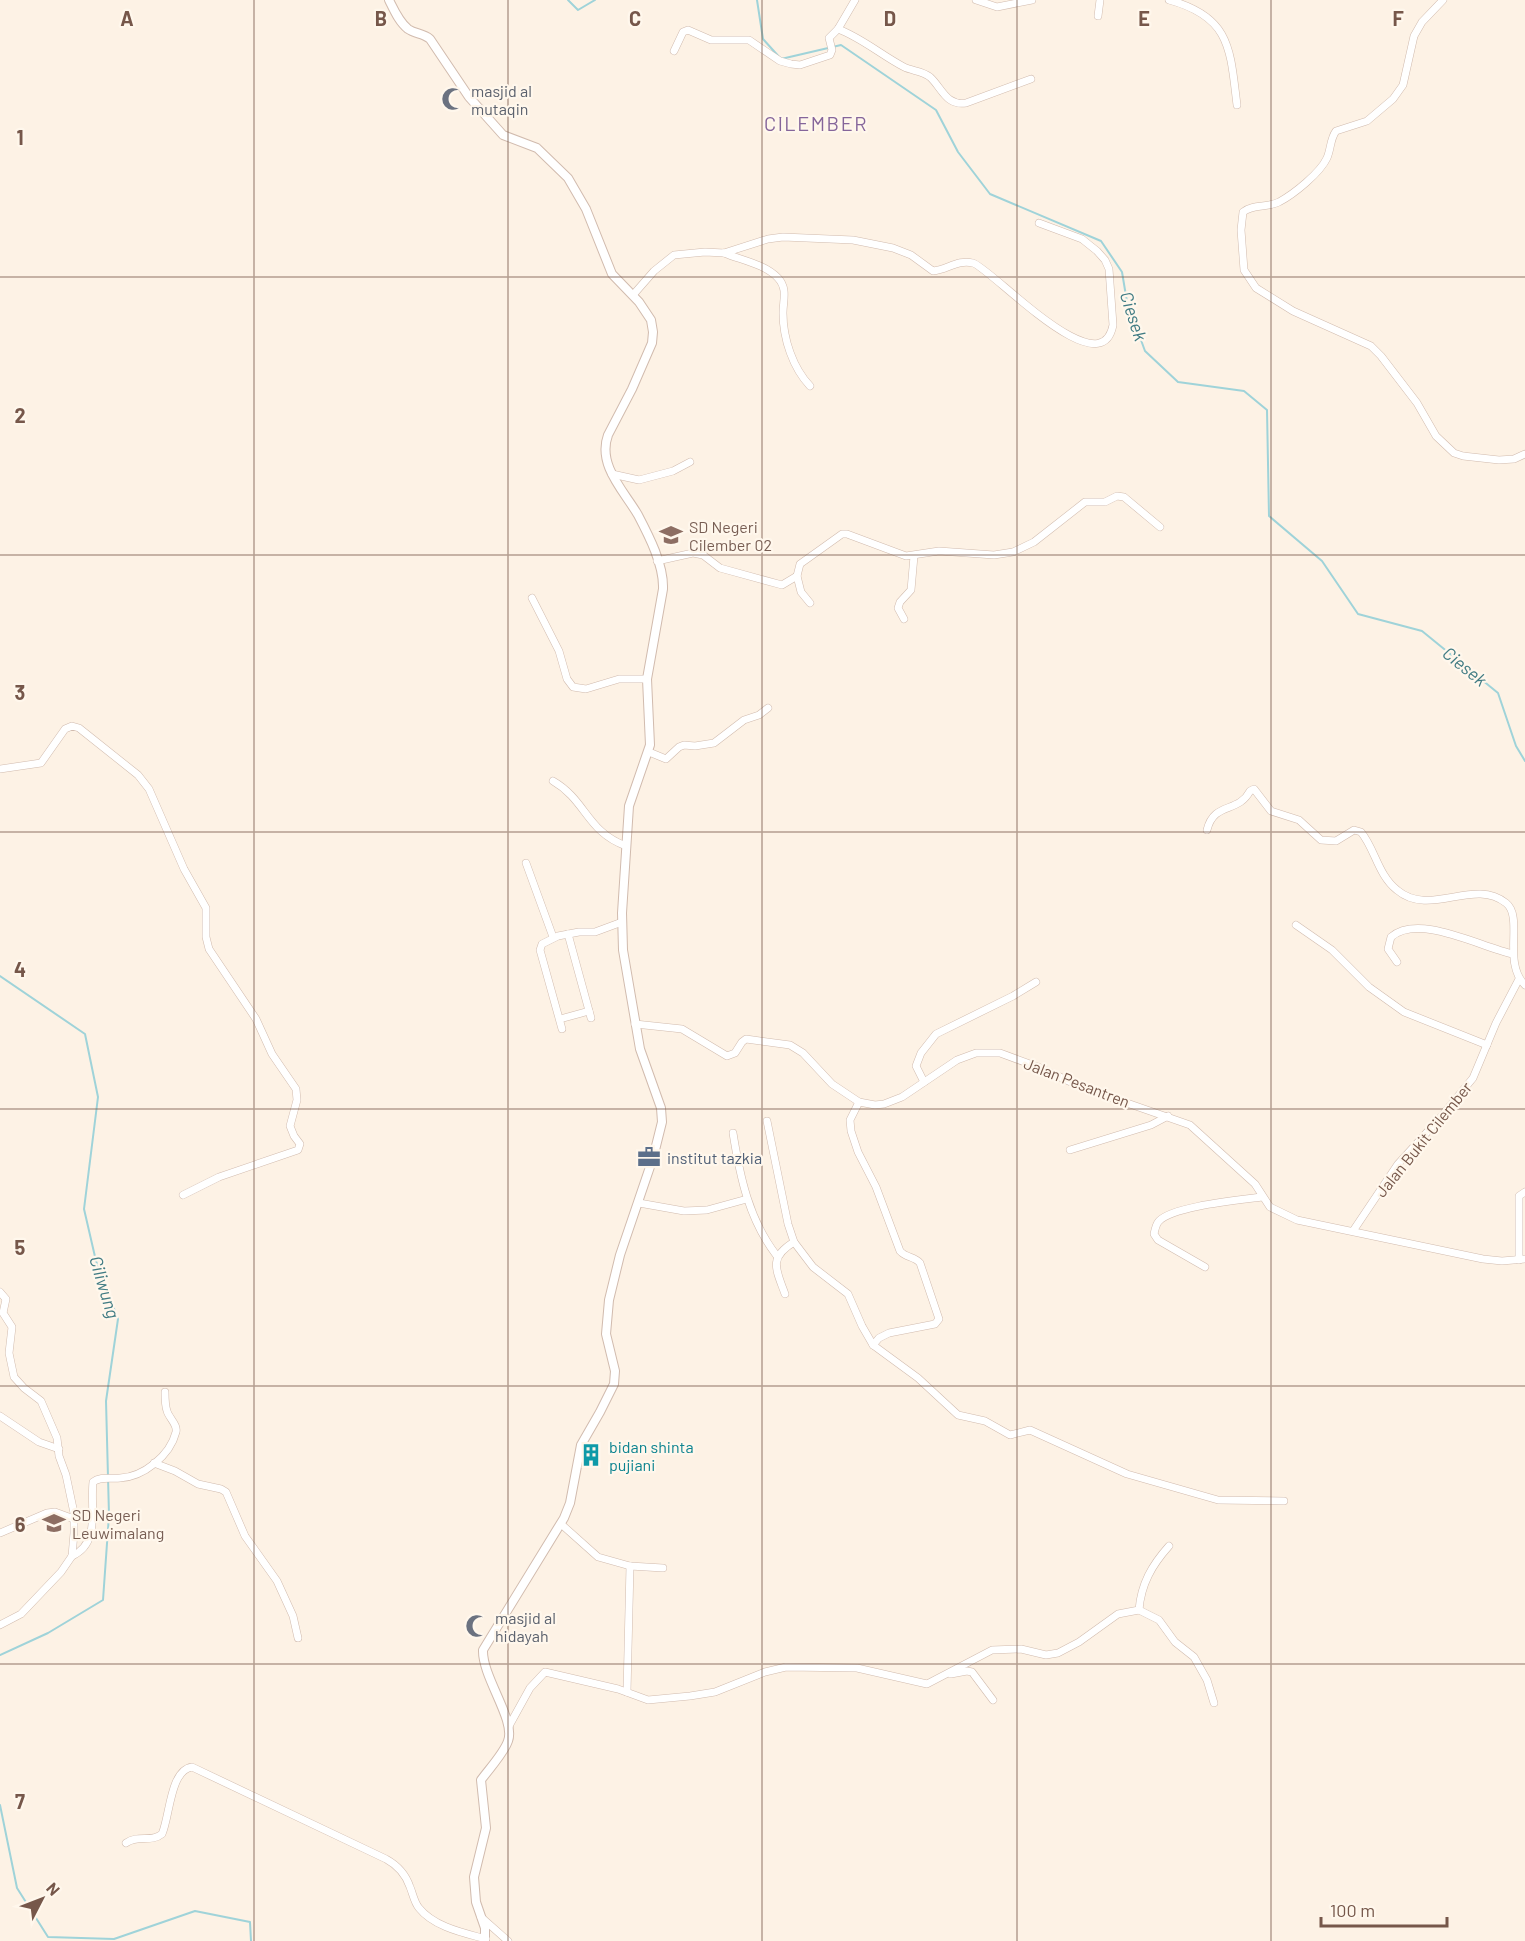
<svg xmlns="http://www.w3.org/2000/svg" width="1525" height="1941" viewBox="0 0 1525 1941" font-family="Barlow,sans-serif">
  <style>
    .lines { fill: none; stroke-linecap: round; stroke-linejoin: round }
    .stream { stroke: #9fd3d9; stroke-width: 2 }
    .minor-casing { stroke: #d1bbae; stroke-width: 8 }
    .tertiary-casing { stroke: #d1bbae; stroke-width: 10 }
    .minor { stroke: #fff; stroke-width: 7 }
    .tertiary { stroke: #fff; stroke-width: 8 }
    .grid { fill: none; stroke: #76574a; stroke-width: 1.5; stroke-opacity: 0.55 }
    .labels { text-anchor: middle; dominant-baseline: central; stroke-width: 4.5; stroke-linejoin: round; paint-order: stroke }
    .worship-label { font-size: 16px; fill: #5b616d; stroke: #fff7ec; text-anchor: start }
    .education-label { font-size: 16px; fill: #785e54; stroke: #fff7ec; text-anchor: start }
    .street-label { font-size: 16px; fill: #76574a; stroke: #fff7ec }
    .service-label { font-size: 16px; fill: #4e5e75; stroke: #fff7ec; text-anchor: start }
    .culture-label { font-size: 16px; fill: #0d838f; stroke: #fff7ec; text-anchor: start }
    .water-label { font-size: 18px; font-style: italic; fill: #407b83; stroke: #fff7ec }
    .quarter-label { font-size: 20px; letter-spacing: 1.5px; fill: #85659a; stroke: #fff7ec }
    .grid-label { font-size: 20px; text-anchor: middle; font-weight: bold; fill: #76574a; stroke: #fff7ec; stroke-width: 4.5; stroke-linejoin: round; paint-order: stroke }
  </style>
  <rect width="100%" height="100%" fill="#fdf2e5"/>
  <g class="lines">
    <!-- stream -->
    <g class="stream">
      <path d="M568 0 578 10 595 0"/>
      <path d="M757 0 763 39 781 59 841 45 936 110 958 152 990 194 1101 241 1122 272 1127 302 1145 351 1178 382 1244 391 1267 410 1269 516 1322 561 1358 614 1422 631 1498 693 1516 746 1525 761"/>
      <path d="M0 976 85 1034 98 1097 84 1209 96 1261 118 1319 106 1401 109 1515 103 1600 48 1633 0 1655"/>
      <path d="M0 1805 17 1888 48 1937 114 1939 195 1911 250 1922 251 1941"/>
    </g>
    <!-- minor casing -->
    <g class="minor-casing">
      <g id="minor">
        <path d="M976 0 997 7 1032 0"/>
        <path d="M1169 0C1231 17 1230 49 1237 105"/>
        <path d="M1443 0 1422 22 1414 36 1403 85 1393 99 1367 121 1336 131C1330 139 1331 149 1327 158 1320 173 1294 194 1279 202 1267 208 1253 204 1243 212L1241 230 1244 270 1256 288 1293 311 1371 346 1381 356 1417 403 1436 436 1454 453 1463 456 1499 460 1514 459 1525 454"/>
        <path d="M1098 16 1100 0"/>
        <path d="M838 29C862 38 881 55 904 67 912 71 923 71 930 77 942 88 946 106 966 103L1031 79"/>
        <path d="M674 51 683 32 688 30 711 40H749L780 61 791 64 800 65 830 55 832 50 829 38 838 29 855 0"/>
        <path d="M724 253C741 260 765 264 778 278 788 289 783 300 783 313 783 339 793 368 810 386"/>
        <path d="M633 295 654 271 674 255 705 252 724 253 768 239 783 237 853 240 893 248 911 255 933 271C947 270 958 259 973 263 991 268 1101 389 1113 325L1109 269 1105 260 1097 251 1082 239 1039 223"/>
        <path d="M612 474 639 480 673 471 690 462"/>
        <path d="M657 561 693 553 703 555 720 568 782 585 797 576 800 564 842 534H847L906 556 939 551 994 555 1013 552 1034 542 1085 502H1105L1117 496 1124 497 1160 527"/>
        <path d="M797 576 801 592 810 603"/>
        <path d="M532 598 559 651 567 679 573 687 586 689 619 679H647"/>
        <path d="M904 619 898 608 900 602 911 590 914 556"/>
        <path d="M649 752 666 759 679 747 684 745 695 746 714 743 744 720 759 715 768 708"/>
        <path d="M0 769 41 763 65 729 72 726 79 728 138 775 149 789 184 869 206 908V937L209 949 256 1019 272 1054 296 1089 297 1100 290 1126 294 1136 300 1144 298 1150 219 1177 183 1195"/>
        <path d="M553 781C586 800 587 832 626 846"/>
        <path d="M1207 830C1214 801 1238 814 1250 791L1254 789 1271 811 1299 820 1321 840 1336 841 1354 830 1361 832C1375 849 1378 875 1397 890 1430 918 1474 877 1506 903 1524 917 1502 963 1525 985"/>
        <path d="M526 863 553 937"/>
        <path d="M1296 925 1332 950 1369 987 1404 1012 1487 1045"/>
        <path d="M568 934 591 1018"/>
        <path d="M1397 962 1388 949 1391 937C1419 913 1480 947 1513 954"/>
        <path d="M560 1019 589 1011"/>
        <path d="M635 1024 682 1029 727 1056 735 1053 742 1042 746 1039 790 1045 803 1053 832 1084 859 1102 875 1105 884 1104 902 1097 957 1060 976 1053H1000L1038 1067 1084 1088 1190 1125 1255 1184 1270 1207 1297 1220 1483 1259 1502 1261 1525 1259"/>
        <path d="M562 1029 540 950 542 944 558 936 579 932H595L622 922"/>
        <path d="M924 1082 916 1066 921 1053 936 1034 1013 996 1036 982"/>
        <path d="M859 1102 850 1120 851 1131 858 1152 876 1187 900 1251C906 1258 914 1256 920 1263L939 1319 935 1324 889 1333 879 1338 873 1345 918 1378 958 1415 985 1421 1010 1435 1030 1430 1127 1474 1218 1500 1284 1501"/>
        <path d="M767 1121 788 1224 794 1242 813 1267 848 1294 862 1326 873 1345"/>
        <path d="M733 1133C740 1177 749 1220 777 1256"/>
        <path d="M1070 1150 1151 1125 1168 1116"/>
        <path d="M639 1203 684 1211 707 1210 747 1199"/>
        <path d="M1353 1231 1398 1164 1440 1118 1473 1078 1496 1023 1519 979"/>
        <path d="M1519 1260V1196L1525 1192"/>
        <path d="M1205 1267 1158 1240 1154 1234C1155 1229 1156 1224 1159 1221 1173 1206 1241 1200 1262 1197"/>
        <path d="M0 1292 6 1299 3 1313 12 1327 9 1353 14 1377 24 1388 41 1401 57 1438 59 1456 66 1475 74 1513V1533L72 1556 61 1572 21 1614 0 1625"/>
        <path d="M785 1294C776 1269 768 1258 794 1242"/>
        <path d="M0 1416 39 1442 59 1449"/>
        <path d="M154 1463 175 1471 198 1484 221 1489 226 1492 245 1536 277 1581 293 1616 298 1638"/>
        <path d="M561 1524 598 1557 630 1566 663 1568"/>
        <path d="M0 1533 47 1513 55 1512 74 1519"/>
        <path d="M72 1556C101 1543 90 1507 93 1482 100 1476 111 1479 120 1478 143 1477 170 1456 176 1432 178 1425 169 1418 167 1411 165 1405 165 1398 165 1392"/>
        <path d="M1139 1610 1159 1620 1175 1642 1194 1657 1207 1680 1214 1703"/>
        <path d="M951 1674 967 1671 972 1672 993 1700"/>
        <path d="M627 1692 630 1566"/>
        <path d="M509 1726 530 1688 545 1672 618 1689 648 1700 690 1696 715 1692 765 1672 786 1667 857 1668 927 1684 992 1650 1021 1649 1046 1655 1058 1653 1079 1642 1118 1614 1139 1610C1141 1584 1152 1565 1169 1546"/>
        <path d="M126 1843C138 1834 151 1843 162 1834 170 1816 170 1770 192 1767L386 1859C397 1865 406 1875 410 1887 413 1894 414 1902 419 1908 434 1927 464 1933 486 1939"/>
        <path d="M481 1917 508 1941"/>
      </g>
    </g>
    <!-- tertiary casing -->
    <g class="tertiary-casing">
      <path id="tertiary" d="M389 0C394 10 399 22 408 29 415 34 423 33 430 39L469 97 503 135 537 148 568 178 586 209 612 274 639 302 651 320 653 332 652 343 632 389 608 435C597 465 624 491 638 515 649 536 664 565 663 589L647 679 650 745 629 806 622 913 623 950 640 1049 661 1108 662 1122 653 1158 620 1255 609 1300 606 1334 615 1371 614 1384 600 1412 581 1445 570 1503 564 1518 483 1650C482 1677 516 1720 508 1741 504 1753 489 1769 481 1780L486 1828 474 1877 476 1902 485 1928V1941"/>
    </g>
    <!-- minor -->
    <use href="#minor" class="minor"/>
    <!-- tertiary -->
    <use href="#tertiary" class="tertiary"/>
  </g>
  <!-- grid -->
  <path class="grid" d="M254 0V1941M508 0V1941M762 0V1941M1017 0V1941M1271 0V1941M0 277H1525M0 555H1525M0 832H1525M0 1109H1525M0 1386H1525M0 1664H1525"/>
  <!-- icons -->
  <defs>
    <g id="mosque-bare" transform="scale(1.8)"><path d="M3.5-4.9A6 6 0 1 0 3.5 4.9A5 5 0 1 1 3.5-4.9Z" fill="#6b7280" stroke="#fff7ec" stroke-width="2.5" paint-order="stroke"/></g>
    <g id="school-bare" transform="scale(1.8)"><path d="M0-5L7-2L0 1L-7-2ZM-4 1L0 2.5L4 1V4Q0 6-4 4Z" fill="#8d6e63" stroke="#fff7ec" stroke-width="2.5" paint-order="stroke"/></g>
    <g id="office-bare" transform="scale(1.8)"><path d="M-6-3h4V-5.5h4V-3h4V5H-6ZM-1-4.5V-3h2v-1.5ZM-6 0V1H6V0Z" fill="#5c6f8a" stroke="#fff7ec" stroke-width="2.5" paint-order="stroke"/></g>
    <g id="building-bare" transform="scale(1.8)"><path d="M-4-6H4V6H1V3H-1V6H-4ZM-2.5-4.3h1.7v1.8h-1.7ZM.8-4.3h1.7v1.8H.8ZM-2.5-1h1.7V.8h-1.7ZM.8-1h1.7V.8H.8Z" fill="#0f9aa8" stroke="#fff7ec" stroke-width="2.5" paint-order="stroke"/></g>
  </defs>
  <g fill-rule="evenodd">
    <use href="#mosque-bare" x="453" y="99"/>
    <use href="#school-bare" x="671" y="535"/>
    <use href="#office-bare" x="649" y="1157"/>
    <use href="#building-bare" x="591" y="1455"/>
    <use href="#school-bare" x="54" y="1523"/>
    <use href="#mosque-bare" x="477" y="1626"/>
  </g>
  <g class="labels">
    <!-- worship labels -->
    <g class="worship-label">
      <text x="471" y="90">masjid al<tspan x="471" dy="18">mutaqin</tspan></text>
      <text x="495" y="1617">masjid al<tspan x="495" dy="18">hidayah</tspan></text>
    </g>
    <!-- education labels -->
    <g class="education-label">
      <text x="689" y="526">SD Negeri<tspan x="689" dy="18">Cilember 02</tspan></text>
      <text x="72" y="1514">SD Negeri<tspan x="72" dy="18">Leuwimalang</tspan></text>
    </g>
    <!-- street labels -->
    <g class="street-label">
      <text transform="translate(1077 1082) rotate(21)">Jalan Pesantren</text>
      <text transform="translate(1423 1139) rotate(-51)">Jalan Bukit Cilember</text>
    </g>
    <!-- service labels -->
    <g class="service-label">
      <text x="667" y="1157">institut tazkia</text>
    </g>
    <!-- culture labels -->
    <g class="culture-label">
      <text x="609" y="1446">bidan shinta<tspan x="609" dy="18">pujiani</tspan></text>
    </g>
    <!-- water labels -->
    <g class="water-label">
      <text transform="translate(1134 316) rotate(72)">Ciesek</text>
      <text transform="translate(1465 666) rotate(39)">Ciesek</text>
      <text transform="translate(105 1287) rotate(73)">Ciliwung</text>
    </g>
    <!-- quarter labels -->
    <g class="quarter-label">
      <text x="816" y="123">CILEMBER</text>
    </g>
  </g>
  <g class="grid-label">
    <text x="127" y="26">A</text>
    <text x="381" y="26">B</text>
    <text x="635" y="26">C</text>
    <text x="890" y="26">D</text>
    <text x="1144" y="26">E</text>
    <text x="1398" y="26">F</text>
    <text x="20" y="145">1</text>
    <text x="20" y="423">2</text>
    <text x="20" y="700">3</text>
    <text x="20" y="977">4</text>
    <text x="20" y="1255">5</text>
    <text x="20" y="1532">6</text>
    <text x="20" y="1809">7</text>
  </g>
  <!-- north arrow -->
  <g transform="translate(42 1899) rotate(48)" stroke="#fff7ec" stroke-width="4.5" paint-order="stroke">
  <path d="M0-4.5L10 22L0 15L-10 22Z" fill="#76574a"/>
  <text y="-9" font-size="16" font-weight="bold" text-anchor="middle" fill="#76574a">N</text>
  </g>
  <!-- scale -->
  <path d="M1321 1917v9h126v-9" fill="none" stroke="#76574a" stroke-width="3"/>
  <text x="1330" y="1917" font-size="18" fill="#76574a" stroke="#fff7ec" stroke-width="4.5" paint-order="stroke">100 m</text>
</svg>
